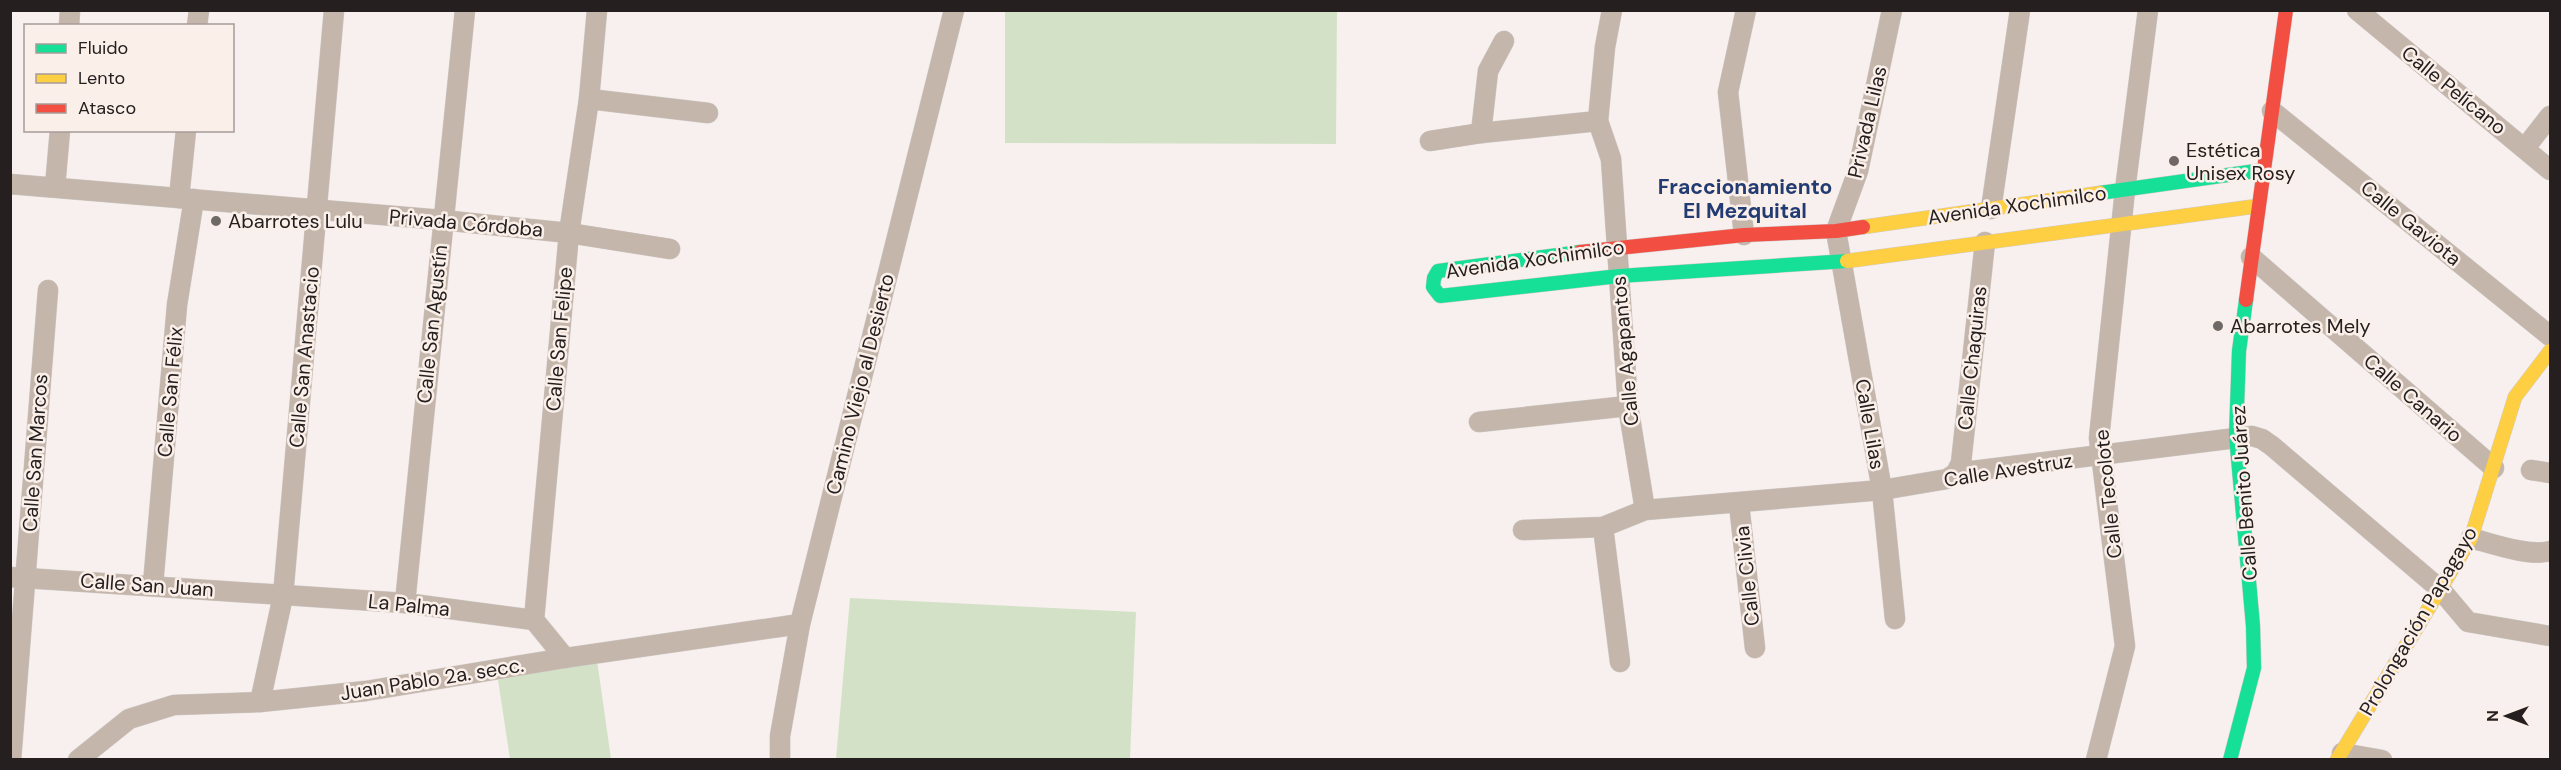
<svg xmlns="http://www.w3.org/2000/svg" width="2561" height="770" viewBox="0 0 2561 770" font-family="'DM Sans',sans-serif">
  <style>
    .grass { fill: #d3e2c6 }
    .lines { fill: none; stroke-linecap: round; stroke-linejoin: round }
    .street-casing { stroke: #d0cbca; stroke-width: 21 }
    .fast-casing { stroke: #d0cbca; stroke-width: 15 }
    .slow-casing { stroke: #d0cbca; stroke-width: 15 }
    .jam-casing { stroke: #d0cbca; stroke-width: 15 }
    .street { stroke: #c4b6aa; stroke-width: 20 }
    .fast { stroke: #16e098; stroke-width: 14 }
    .slow { stroke: #ffcf43; stroke-width: 14 }
    .jam { stroke: #f24e42; stroke-width: 14 }
    .poi-dot { fill: #6e6967; stroke: #fbefea; stroke-width: 2 }
    .labels { text-anchor: middle; dominant-baseline: central; stroke-width: 5; stroke-linejoin: round; paint-order: stroke }
    .street-label { font-size: 20px; fill: #25201f; stroke: #fbefea }
    .poi-label { font-size: 20px; fill: #25201f; stroke: #fbefea; text-anchor: start }
    .neighbourhood-label { font-size: 21px; font-weight: bold; fill: #223c73; stroke: #fbefea }
  </style>
  <rect width="100%" height="100%" fill="#f7f0ee"/>
  <!-- grass -->
  <g class="grass">
    <path d="M1005 11H1337L1336 144 1005 143Z"/>
    <path d="M850 598 1136 612 1130 759H836Z"/>
    <path d="M597 660 611 759H510L498 680Z"/>
  </g>
  <g class="lines">
    <!-- street casing -->
    <g class="street-casing">
      <g id="street">
        <path d="M1612 10 1605 47 1598 121 1611 159 1628 406 1645 510"/>
        <path d="M1892 10 1858 171 1836 231 1882 490 1895 619"/>
        <path d="M2357 10 2550 170"/>
        <path d="M69 26 70 10"/>
        <path d="M197 26 199 10"/>
        <path d="M589 99 708 113"/>
        <path d="M2272 111 2550 336"/>
        <path d="M1481 133 1488 71 1504 41"/>
        <path d="M1430 141 1481 133 1598 121"/>
        <path d="M2525 148 2550 116"/>
        <path d="M10 184 442 220 569 233 670 249"/>
        <path d="M55 187 60 130"/>
        <path d="M179 198 186 130"/>
        <path d="M1991 209 2020 10"/>
        <path d="M1744 235 1728 92 1746 10"/>
        <path d="M2251 257 2494 468"/>
        <path d="M1479 422 1628 406"/>
        <path d="M2531 470 2550 473"/>
        <path d="M1956 473 1961 463 1985 242"/>
        <path d="M1739 504 1755 648"/>
        <path d="M1603 527 1620 662"/>
        <path d="M1523 530 1603 527 1645 510 1882 490 1947 479 1956 473 2252 436 2262 439 2272 446 2441 590 2468 622 2550 636"/>
        <path d="M2471 538C2493 544 2530 557 2550 551"/>
        <path d="M10 577 405 603 534 620"/>
        <path d="M153 585 177 305 194 199"/>
        <path d="M405 603 465 10"/>
        <path d="M565 658 534 620 569 233 589 99 597 10"/>
        <path d="M260 702 283 596 334 10"/>
        <path d="M2342 753 2382 760"/>
        <path d="M11 760 48 290"/>
        <path d="M78 760 129 719 174 705 260 702 366 691 565 658 800 624"/>
        <path d="M780 760V736L800 624 954 10"/>
        <path d="M2096 760 2125 646 2099 438 2125 190 2148 10"/>
      </g>
    </g>
    <!-- fast casing -->
    <g class="fast-casing">
      <g id="fast">
        <path d="M2100 193 2263 170"/>
        <path d="M1580 252 1438 271 1434 278 1433 287 1440 296 1619 276 1847 261"/>
        <path d="M2230 760 2254 668 2253 626 2236 436 2239 351 2246 300"/>
      </g>
    </g>
    <!-- slow casing -->
    <g class="slow-casing">
      <g id="slow">
        <path d="M1863 227 2100 193"/>
        <path d="M1847 261 2258 206"/>
        <path d="M2337 760 2471 538 2515 397 2550 351"/>
      </g>
    </g>
    <!-- jam casing -->
    <g class="jam-casing">
      <g id="jam">
        <path d="M1580 252 1744 235 1836 231 1863 227"/>
        <path d="M2246 300 2286 10"/>
      </g>
    </g>
    <!-- street -->
    <use href="#street" class="street"/>
    <!-- fast -->
    <use href="#fast" class="fast"/>
    <!-- slow -->
    <use href="#slow" class="slow"/>
    <!-- jam -->
    <use href="#jam" class="jam"/>
  </g>
  <!-- markers -->
  <g class="poi-dot">
    <circle cx="2174" cy="161" r="6"/>
    <circle cx="216" cy="221" r="6"/>
    <circle cx="2218" cy="326" r="6"/>
  </g>
  <g class="labels">
    <!-- street labels -->
    <g class="street-label">
      <text transform="translate(2454 90) rotate(39)">Calle Pelícano</text>
      <text transform="translate(1867 122) rotate(-77)">Privada Lilas</text>
      <text transform="translate(2017 205) rotate(-8)">Avenida Xochimilco</text>
      <text transform="translate(466 223) rotate(5)">Privada Córdoba</text>
      <text transform="translate(2411 223) rotate(39)">Calle Gaviota</text>
      <text transform="translate(1535 259) rotate(-8)">Avenida Xochimilco</text>
      <text transform="translate(432 324) rotate(-84)">Calle San Agustín</text>
      <text transform="translate(559 339) rotate(-85)">Calle San Felipe</text>
      <text transform="translate(1625 351) rotate(-95)">Calle Agapantos</text>
      <text transform="translate(304 357) rotate(-85)">Calle San Anastacio</text>
      <text transform="translate(1972 358) rotate(-84)">Calle Chaquiras</text>
      <text transform="translate(860 384) rotate(-76)">Camino Viejo al Desierto</text>
      <text transform="translate(170 392) rotate(-85)">Calle San Félix</text>
      <text transform="translate(2413 398) rotate(41)">Calle Canario</text>
      <text transform="translate(1870 424) rotate(80)">Calle Lilas</text>
      <text transform="translate(35 453) rotate(-86)">Calle San Marcos</text>
      <text transform="translate(2008 470) rotate(-9)">Calle Avestruz</text>
      <text transform="translate(2244 493) rotate(-94)">Calle Benito Juárez</text>
      <text transform="translate(2108 494) rotate(-96)">Calle Tecolote</text>
      <text transform="translate(1747 576) rotate(-96)">Calle Clivia</text>
      <text transform="translate(147 585) rotate(4)">Calle San Juan</text>
      <text transform="translate(409 605) rotate(6)">La Palma</text>
      <text transform="translate(2418 621) rotate(-60)">Prolongación Papagayo</text>
      <text transform="translate(432 679) rotate(-9)">Juan Pablo 2a. secc.</text>
    </g>
    <!-- poi labels -->
    <g class="poi-label">
      <text x="2186" y="150">Estética<tspan x="2186" dy="23">Unisex Rosy</tspan></text>
      <text x="228" y="221">Abarrotes Lulu</text>
      <text x="2230" y="326">Abarrotes Mely</text>
    </g>
    <!-- neighbourhood labels -->
    <g class="neighbourhood-label">
      <text x="1745" y="187">Fraccionamiento<tspan x="1745" dy="24">El Mezquital</tspan></text>
    </g>
  </g>
  <!-- border -->
  <rect width="2561" height="770" fill="none" stroke="#25201f" stroke-width="24"/>
  <!-- legend -->
  <rect x="24" y="24" width="210" height="108" fill="#fbefea" stroke="#a59c99" stroke-width="1.5"/>
  <rect x="36" y="44" width="30" height="9" fill="#16e098" stroke="#a59c99" stroke-width="1.5"/>
  <text x="78" y="54" font-size="18" fill="#25201f">Fluido</text>
  <rect x="36" y="74" width="30" height="9" fill="#ffcf43" stroke="#a59c99" stroke-width="1.5"/>
  <text x="78" y="84" font-size="18" fill="#25201f">Lento</text>
  <rect x="36" y="104" width="30" height="9" fill="#f24e42" stroke="#a59c99" stroke-width="1.5"/>
  <text x="78" y="114" font-size="18" fill="#25201f">Atasco</text>
  <!-- north arrow -->
  <g transform="translate(2507 716) rotate(270)" stroke="#fbefea" stroke-width="4.5" paint-order="stroke">
  <path d="M0-4.5L10 22L0 15L-10 22Z" fill="#25201f"/>
  <text y="-9" font-size="16" font-weight="bold" text-anchor="middle" fill="#25201f">N</text>
  </g>
</svg>
